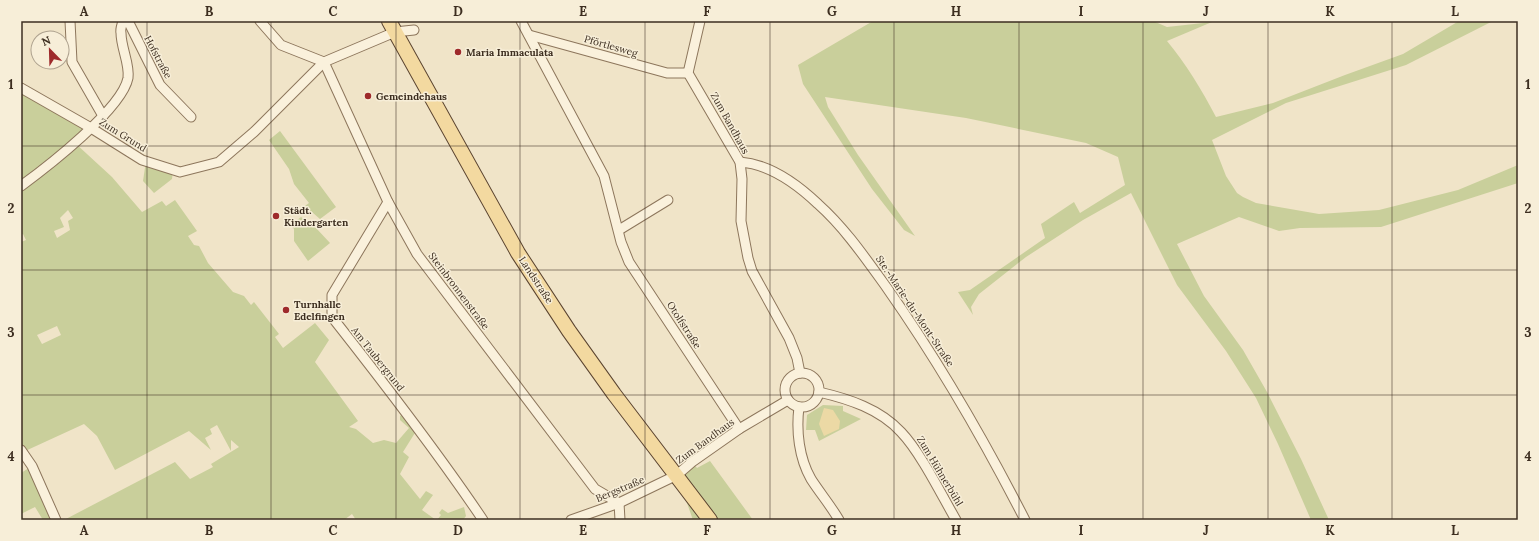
<svg xmlns="http://www.w3.org/2000/svg" width="1539" height="541" viewBox="0 0 1539 541" font-family="Lora,serif">
  <style>
    .green { fill: #c9cf9b; fill-rule: evenodd }
    .sand { fill: #ecd9a5 }
    .lines { fill: none; stroke-linecap: round; stroke-linejoin: round }
    .street-casing { stroke: #8d765c; stroke-width: 11 }
    .primary-casing { stroke: #5b4430; stroke-width: 16 }
    .street { stroke: #faf1dc; stroke-width: 9 }
    .primary { stroke: #f3d9a0; stroke-width: 14 }
    .grid { fill: none; stroke: #3d2e20; stroke-width: 1; stroke-opacity: 0.55 }
    .poi-dot { fill: #9e2a2b; stroke: #f7eed8; stroke-width: 1.5 }
    .labels { text-anchor: middle; dominant-baseline: central; stroke-width: 3; stroke-linejoin: round; paint-order: stroke }
    .street-label { font-size: 10px; fill: #3d2e20; stroke: #f7eed8 }
    .poi-label { font-size: 10px; font-weight: bold; fill: #3d2e20; stroke: #f7eed8; text-anchor: start }
    .neatline { fill: none; stroke: #3d2e20; stroke-width: 1.5 }
    .grid-label { font-size: 13px; text-anchor: middle; font-weight: bold; fill: #3d2e20 }
  </style>
  <rect width="100%" height="100%" fill="#f0e4c8"/>
  <!-- green -->
  <g class="green">
    <path d="M873 21H1153L1167 27 1212 22 1167 41C1186 64 1202 90 1216 117L1273 103 1345 75 1403 54 1459 21H1493L1406 65 1286 103 1212 140 1226 176 1237 193 1243 197 1256 203 1319 214 1379 210 1458 190 1518 165V183L1381 227 1300 228 1279 231 1239 217 1177 244 1204 296 1243 350 1267 392 1301 459 1329 520H1311L1278 444 1256 398 1226 351 1177 285 1131 193 1083 220 1026 257 979 294 971 307 973 315 958 292 970 290 1045 238 1041 224 1074 202 1080 213 1125 185 1118 157 1086 143 966 118 825 97 828 107 858 155 915 236 904 230 872 189 803 84 798 65Z"/>
    <path d="M21 88 91 128 75 143 112 177 142 212 162 201 166 206 175 200 197 231 188 236 194 245 199 246 208 263 233 292 244 296 251 305 254 302 279 334 275 337 283 348 315 323 329 340 315 362 358 421 349 427 356 429 373 443 384 440 396 443 409 428 400 420V416L406 412 418 428 403 452 409 457 400 474 420 499 426 491 433 495 422 510 436 520H356L352 514 344 520H64L175 462 190 479 213 467 211 464 239 447 231 440V451L217 425 210 429 212 434 205 438 211 450 189 431 115 470 97 436 84 424 23 452 21 450V242L26 240 23 234 21 235ZM68 210 73 218 68 221 70 230 57 238 54 231 64 227 60 218ZM57 326 61 335 42 344 37 335Z"/>
    <path d="M280 131 336 207 320 219 305 206 309 203 294 184 289 169 269 140Z"/>
    <path d="M146 161 173 170 172 179 154 193 143 181Z"/>
    <path d="M301 217 316 228 330 243 308 261 294 241V229L291 225Z"/>
    <path d="M823 405 843 406V411L861 419 819 441 815 430H806L807 415Z"/>
    <path d="M710 461 753 520H693L677 475 692 462 697 468Z"/>
    <path d="M32 466 56 520H43L35 507 21 514 24 520H21V473Z"/>
    <path d="M464 507 466 516 463 520H437L441 515 439 513 442 509 448 513Z"/>
  </g>
  <!-- sand -->
  <path class="sand" d="M824 408 833 410 840 421 839 429 824 436 819 424Z"/>
  <g class="lines">
    <!-- street casing -->
    <g class="street-casing">
      <g id="street">
        <path d="M70 21 72 62 103 116"/>
        <path d="M128 21 160 85 191 117"/>
        <path d="M260 21 281 45 324 62"/>
        <path d="M521 21 604 176 621 242 629 262 739 429"/>
        <path d="M700 21 688 73 740 162 742 179 741 221 748 258 752 271 789 338 797 358 800 373"/>
        <path d="M529 35 667 73H688"/>
        <path d="M324 62 388 202 417 254 595 489 619 503 620 520"/>
        <path d="M21 88 91 128 142 160 180 172 219 162 254 132 324 62 395 32 414 30"/>
        <path d="M740 162C769 164 797 184 818 204 845 228 866 259 887 288 939 362 984 440 1025 520"/>
        <path d="M21 186C47 167 122 109 128 78 130 64 121 48 121 33 120 29 122 25 123 21"/>
        <path d="M388 202 332 295V317C384 383 436 450 483 520"/>
        <path d="M619 230 668 200"/>
        <circle cx="802" cy="390" r="17"/>
        <path d="M819 392C849 399 880 409 901 432 921 453 941 494 956 520"/>
        <path d="M799 407C796 431 799 458 811 479 820 493 831 506 839 520"/>
        <path d="M21 450 32 466 56 520"/>
        <path d="M571 520 619 503 677 475 692 462 739 429 788 400"/>
      </g>
    </g>
    <!-- primary casing -->
    <g class="primary-casing">
      <path id="primary" d="M389 21 518 253 569 331 614 394 710 520"/>
    </g>
    <!-- street -->
    <use href="#street" class="street"/>
    <!-- primary -->
    <use href="#primary" class="primary"/>
  </g>
  <!-- grid -->
  <path class="grid" d="M147 21V520M271 21V520M396 21V520M520 21V520M645 21V520M770 21V520M894 21V520M1019 21V520M1143 21V520M1268 21V520M1392 21V520M21 146H1518M21 270H1518M21 395H1518"/>
  <!-- markers -->
  <g class="poi-dot">
    <circle cx="458" cy="52" r="4"/>
    <circle cx="368" cy="96" r="4"/>
    <circle cx="276" cy="216" r="4"/>
    <circle cx="286" cy="310" r="4"/>
  </g>
  <g class="labels">
    <!-- street labels -->
    <g class="street-label">
      <text transform="translate(611 46) rotate(16)">Pförtlesweg</text>
      <text transform="translate(158 57) rotate(62)">Hofstraße</text>
      <text transform="translate(730 123) rotate(61)">Zum Bandhaus</text>
      <text transform="translate(123 135) rotate(32)">Zum Grund</text>
      <text transform="translate(536 280) rotate(57)">Landstraße</text>
      <text transform="translate(459 291) rotate(53)">Steinbronnenstraße</text>
      <text transform="translate(915 311) rotate(56)">Ste.-Marie-du-Mont-Straße</text>
      <text transform="translate(684 325) rotate(57)">Otolfstraße</text>
      <text transform="translate(378 359) rotate(52)">Am Taubergrund</text>
      <text transform="translate(705 441) rotate(-36)">Zum Bandhaus</text>
      <text transform="translate(940 471) rotate(59)">Zum Hühnerbühl</text>
      <text transform="translate(620 489) rotate(-23)">Bergstraße</text>
    </g>
    <!-- poi labels -->
    <g class="poi-label">
      <text x="466" y="52">Maria Immaculata</text>
      <text x="376" y="96">Gemeindehaus</text>
      <text x="284" y="210">Städt.<tspan x="284" dy="12">Kindergarten</tspan></text>
      <text x="294" y="304">Turnhalle<tspan x="294" dy="12">Edelfingen</tspan></text>
    </g>
  </g>
  <!-- border -->
  <rect width="1539" height="541" fill="none" stroke="#f7eed8" stroke-width="44"/>
  <!-- north arrow -->
  <g transform="translate(50 50) rotate(337)"><circle r="19" fill="#f7eed8" stroke="#ada18e"/>
  <path d="M0-3L7 15L0 10L-7 15Z" fill="#9e2a2b"/>
  <text y="-6" font-size="11" font-weight="bold" text-anchor="middle" fill="#3d2e20">N</text>
  </g>
  <rect x="22" y="22" width="1495" height="497" class="neatline"/>
  <g class="grid-label">
    <text x="84" y="16">A</text>
    <text x="209" y="16">B</text>
    <text x="333" y="16">C</text>
    <text x="458" y="16">D</text>
    <text x="583" y="16">E</text>
    <text x="707" y="16">F</text>
    <text x="832" y="16">G</text>
    <text x="956" y="16">H</text>
    <text x="1081" y="16">I</text>
    <text x="1206" y="16">J</text>
    <text x="1330" y="16">K</text>
    <text x="1455" y="16">L</text>
    <text x="11" y="89">1</text>
    <text x="1528" y="89">1</text>
    <text x="11" y="213">2</text>
    <text x="1528" y="213">2</text>
    <text x="11" y="337">3</text>
    <text x="1528" y="337">3</text>
    <text x="11" y="461">4</text>
    <text x="1528" y="461">4</text>
    <text x="84" y="535">A</text>
    <text x="209" y="535">B</text>
    <text x="333" y="535">C</text>
    <text x="458" y="535">D</text>
    <text x="583" y="535">E</text>
    <text x="707" y="535">F</text>
    <text x="832" y="535">G</text>
    <text x="956" y="535">H</text>
    <text x="1081" y="535">I</text>
    <text x="1206" y="535">J</text>
    <text x="1330" y="535">K</text>
    <text x="1455" y="535">L</text>
  </g>
</svg>
